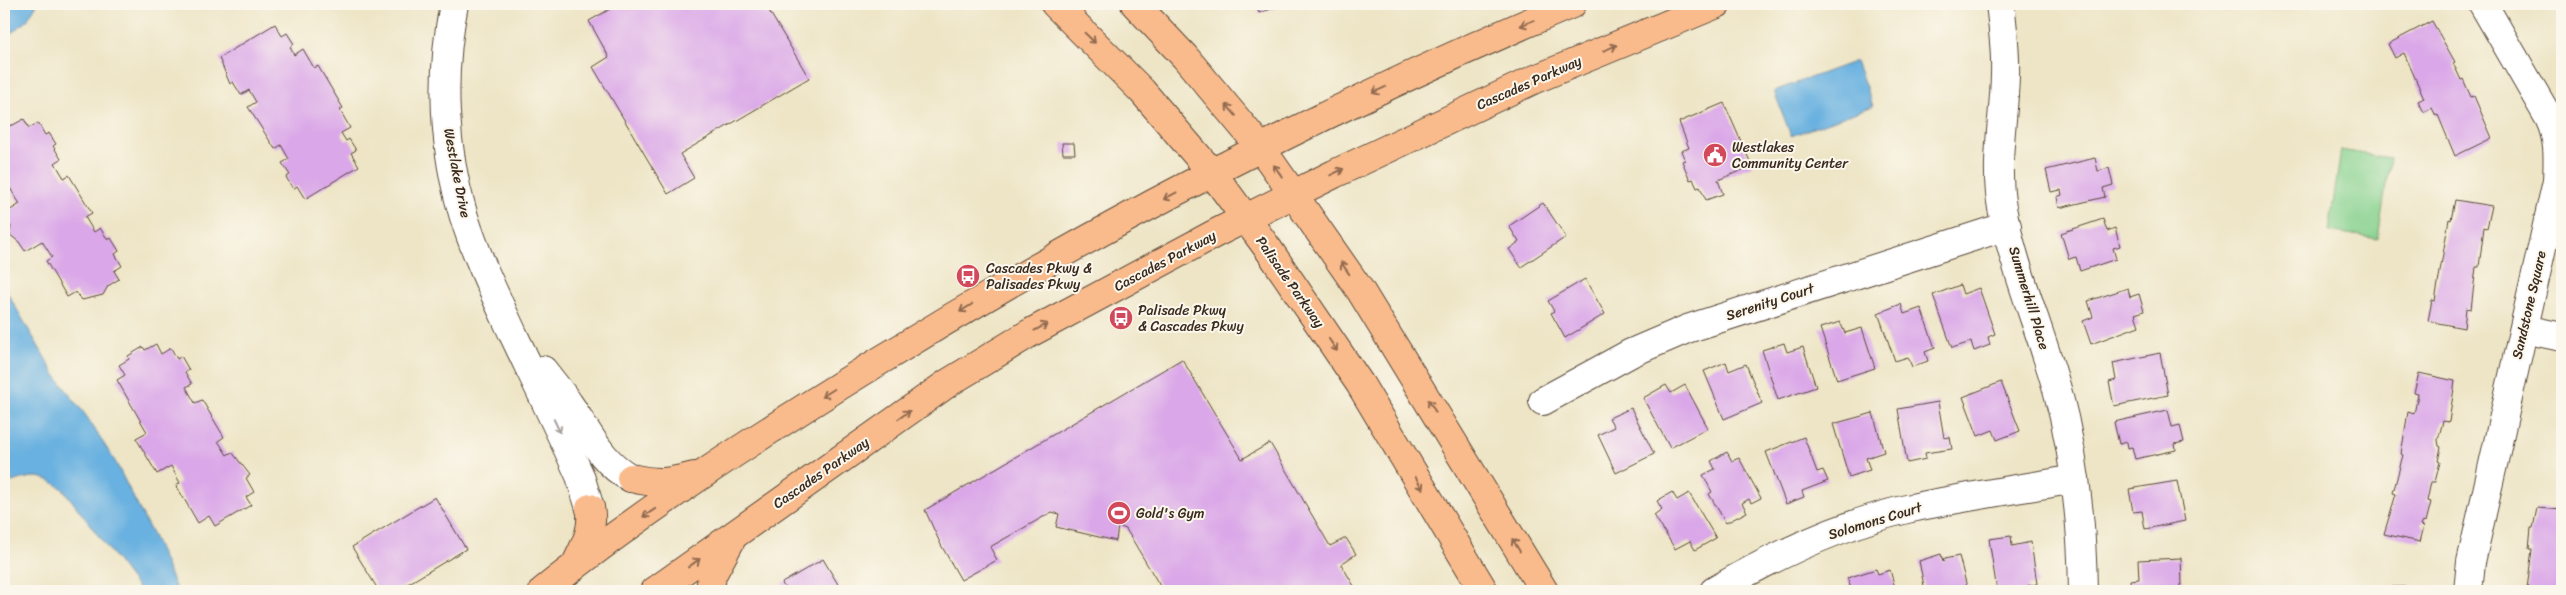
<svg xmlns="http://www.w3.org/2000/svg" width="2566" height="595" viewBox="0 0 2566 595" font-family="Sriracha,sans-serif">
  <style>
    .green { fill: #86d18e; stroke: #607e56 }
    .water { fill: #69b1e0; stroke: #526e7f }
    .building { fill: #daa7e8 }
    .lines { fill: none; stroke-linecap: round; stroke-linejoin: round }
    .minor-casing { stroke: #564637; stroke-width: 30 }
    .major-casing { stroke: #564637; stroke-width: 30 }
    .minor { stroke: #fff; stroke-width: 28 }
    .major { stroke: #fabb8c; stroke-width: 28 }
    .oneway { stroke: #916b50 }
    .oneway2 { stroke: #a79f9a }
    .labels { text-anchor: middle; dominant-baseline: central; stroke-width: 4; stroke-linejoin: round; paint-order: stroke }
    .street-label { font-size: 14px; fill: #3b2a1e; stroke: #fbf7ec }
    .poi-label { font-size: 14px; fill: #3b2a1e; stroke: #fbf7ec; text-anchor: start }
  </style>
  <rect width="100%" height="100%" fill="#fbf7ec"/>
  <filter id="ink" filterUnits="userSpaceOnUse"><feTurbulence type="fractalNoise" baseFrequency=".02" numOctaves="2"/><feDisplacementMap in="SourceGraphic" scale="10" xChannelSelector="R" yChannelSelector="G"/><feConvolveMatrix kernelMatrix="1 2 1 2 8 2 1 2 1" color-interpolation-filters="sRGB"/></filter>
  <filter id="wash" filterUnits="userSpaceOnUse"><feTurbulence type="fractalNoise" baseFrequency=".0096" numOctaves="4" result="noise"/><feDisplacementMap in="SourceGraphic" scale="20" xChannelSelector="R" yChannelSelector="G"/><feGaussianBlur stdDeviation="1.12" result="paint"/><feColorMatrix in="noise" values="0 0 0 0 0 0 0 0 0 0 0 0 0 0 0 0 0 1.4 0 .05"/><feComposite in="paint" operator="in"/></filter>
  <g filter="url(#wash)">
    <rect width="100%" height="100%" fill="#eee5c6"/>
    <!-- green -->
    <path class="green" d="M2341 150 2390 158 2378 239 2329 231Z"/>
    <!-- water -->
    <g class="water">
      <path d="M4 4H37L26 22 4 38Z"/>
      <path d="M1856 61 1873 106 1791 136 1774 91Z"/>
      <path d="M4 287 55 375 87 417 116 463 156 542 177 591H140L63 489C38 471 32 477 4 484Z"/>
    </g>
    <g id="blocks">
      <!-- building -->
      <g class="building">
        <path d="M619 4H765L809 78 680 154 694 178 668 194 593 67 609 57 589 21Z"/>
        <path d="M1256 4H1278L1279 6 1259 13Z"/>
        <path d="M2432 21 2455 62 2453 63 2461 80 2463 79 2471 97 2474 96 2492 138 2455 156 2438 115 2436 116 2432 108 2424 112 2418 101 2424 98 2404 53 2395 58 2388 44Z"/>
        <path d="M275 24 282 36 287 33 294 44 290 47 294 55 303 49 314 68 318 66 343 108 340 110 350 128 341 133 346 141 349 139 356 150 351 153 359 166 305 199 297 186 293 189 286 177 290 175 282 163 289 159 281 145 275 149 248 107 256 102 249 90 241 95 233 82 230 84 219 58Z"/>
        <path d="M1724 103 1752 166 1718 180 1723 194 1706 200 1700 187 1697 188 1693 179 1690 180 1682 161 1685 160 1681 151 1689 148 1679 122Z"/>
        <path d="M24 119 29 128 38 123 45 135 49 133 56 144 53 146 61 159 55 163 64 178 69 175 92 213 85 217 94 232 100 228 108 240 111 238 119 251 115 254 122 266 114 271 119 279 108 286 103 295 82 300 76 292 67 297 46 261 52 257 42 241 25 251 19 242 9 234 11 227 4 214 20 204 10 188 4 190V126L13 125Z"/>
        <path d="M1062 143H1074L1075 154H1063Z"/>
        <path d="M2095 158 2098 171 2109 168 2113 185 2103 188 2105 197 2059 208 2057 197 2062 195 2061 190 2051 192 2046 170Z"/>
        <path d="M2455 200 2492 206 2487 228 2484 227 2479 267H2476L2471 309 2466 308 2464 328 2428 321 2432 300 2435 301 2449 219 2451 220Z"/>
        <path d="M1543 203 1566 237 1521 267 1509 249 1519 242 1509 226Z"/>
        <path d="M2103 219 2107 231 2115 228 2120 246 2113 248 2116 259 2080 271 2076 257 2069 259 2061 233Z"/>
        <path d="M1585 279 1605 314 1565 338 1551 313 1554 311 1548 301Z"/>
        <path d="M1960 285 1963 294 1979 288 1995 334 1988 337 1990 345 1974 351 1971 342 1952 348 1933 295Z"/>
        <path d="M2128 288 2130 297 2139 294 2144 311 2135 314 2139 326 2091 344 2083 321 2093 317 2088 301Z"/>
        <path d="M1901 304 1904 314 1921 308 1935 348 1925 352 1928 361 1912 367 1908 357 1895 361 1878 313Z"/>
        <path d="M1840 322 1845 333 1862 328 1875 368 1837 380 1820 328Z"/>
        <path d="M1784 343 1787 352 1803 347 1816 387 1778 400 1762 350Z"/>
        <path d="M156 344 161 354 171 348 177 359 181 356 189 370 185 372 192 384 186 387 195 403 202 400 224 437 218 441 227 455 232 452 250 475 246 478 254 492 246 497 251 505 215 526 209 516 198 523 176 485 180 483 171 466 157 474 136 438 147 432 117 380 125 375 119 365 129 359 128 356 143 347 145 350Z"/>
        <path d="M2160 353 2168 395 2114 406 2109 382 2116 380 2113 363Z"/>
        <path d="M1182 359 1242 459 1270 443 1330 546 1346 538 1356 554 1341 564 1357 591H1163L1126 529 1118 526 1116 541 1056 527 1059 514 1052 512 990 547 997 560 961 580 941 545 925 510Z"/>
        <path d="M1726 362 1729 371 1746 364 1762 403 1724 419 1704 371Z"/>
        <path d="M2419 373 2455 381 2449 422 2443 421 2438 440 2439 446 2441 447 2438 461 2440 462 2435 482H2431L2427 501 2431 502 2426 522 2423 521 2421 525 2424 526 2420 542 2384 534 2396 494 2393 493 2403 455 2401 454 2408 412 2414 414 2418 394 2414 393Z"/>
        <path d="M2001 382 2020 431 1997 440 1993 430 1978 436 1963 397Z"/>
        <path d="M1666 385 1671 393 1685 385 1708 428 1670 448 1643 398Z"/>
        <path d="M1938 402 1944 438 1950 437 1952 449 1925 453 1926 459 1907 463 1898 409Z"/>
        <path d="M1631 408 1654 454 1616 473 1598 435 1614 427 1609 418Z"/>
        <path d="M2168 410 2172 427 2180 425 2184 442 2175 444 2176 450 2135 459 2132 447 2128 448 2127 442 2119 444 2114 422Z"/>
        <path d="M1873 413 1884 452 1866 458 1870 470 1849 477 1833 424Z"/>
        <path d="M1804 437 1817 472 1823 470 1828 481 1802 491 1804 497 1786 504 1766 452Z"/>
        <path d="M1727 452 1732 461 1739 458 1761 498 1751 503 1749 499 1742 503 1747 512 1726 523 1709 494 1712 492 1703 475 1715 469 1711 461Z"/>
        <path d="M2177 481 2185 521 2145 529 2142 511 2133 512 2129 489Z"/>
        <path d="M1672 492 1677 500 1689 493 1716 538 1695 550 1690 541 1675 549 1654 515 1662 509 1657 501Z"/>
        <path d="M435 497 466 549 396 591H379L352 547Z"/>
        <path d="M2537 508 2562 510 2561 591 2527 589 2532 549H2529L2531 528H2533Z"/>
        <path d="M2011 536 2012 546 2031 542 2037 584 2027 586 2028 591H2011V589L1997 591 1989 539Z"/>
        <path d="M1941 554 1943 562 1944 559 1959 556 1968 591H1925L1919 561Z"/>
        <path d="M2181 558 2182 585H2180V591H2131L2130 580 2139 579 2138 560Z"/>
        <path d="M823 559 842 591H786L782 583Z"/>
        <path d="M1876 569 1878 574 1890 570 1896 591H1852L1847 578Z"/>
        <rect x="2376" y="587" width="36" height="4"/>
      </g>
    </g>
  </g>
  <g filter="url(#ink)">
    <use href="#blocks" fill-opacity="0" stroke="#564637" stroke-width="1"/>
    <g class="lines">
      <!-- minor casing -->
      <g class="minor-casing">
        <g id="minor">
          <path d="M454 4C440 74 443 149 464 217 477 258 496 297 514 336 536 382 559 429 580 476L590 508"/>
          <path d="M2000 4C2003 28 2006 51 2005 75 2004 120 1994 163 2002 208 2014 269 2040 329 2057 389 2075 455 2082 523 2083 591"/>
          <path d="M2524 329 2562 337"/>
          <path d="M543 370C552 382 561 392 569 404 588 431 601 463 631 478"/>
          <path d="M1543 401 1631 353 1687 329 2007 226"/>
          <path d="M1714 591C1774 556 1838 525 1907 509 1962 497 2019 489 2075 479"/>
          <path d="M2468 591 2471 562 2557 181C2558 159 2559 138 2549 118L2483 4"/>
        </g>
      </g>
      <!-- major casing -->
      <g class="major-casing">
        <g id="major">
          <path d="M1055 4 1142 91 1213 174 1269 250 1360 384 1484 591"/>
          <path d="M1135 4 1185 57 1261 148 1360 290 1544 591"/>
          <path d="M631 478C657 484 668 483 694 476"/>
          <path d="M575 566C584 547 595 529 590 508"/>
          <path d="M543 591C648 507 763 433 878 362 1100 225 1332 105 1572 4"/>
          <path d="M655 591 948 383 1030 333 1216 233 1334 174 1533 80 1717 4"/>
          <path d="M710 591 712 575 731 540"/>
        </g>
      </g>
      <!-- minor -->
      <use href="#minor" class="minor"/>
      <!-- major -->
      <use href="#major" class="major"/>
    </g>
    <!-- one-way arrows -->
    <defs><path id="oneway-shaft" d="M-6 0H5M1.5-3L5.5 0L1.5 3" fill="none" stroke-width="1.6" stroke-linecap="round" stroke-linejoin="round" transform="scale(1.25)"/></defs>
    <g class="oneway">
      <use href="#oneway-shaft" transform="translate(1527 23) rotate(157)"/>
      <use href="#oneway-shaft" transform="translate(1090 38) rotate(44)"/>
      <use href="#oneway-shaft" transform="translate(1610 48) rotate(-23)"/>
      <use href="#oneway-shaft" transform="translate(1379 90) rotate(155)"/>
      <use href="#oneway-shaft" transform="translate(1231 110) rotate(-131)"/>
      <use href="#oneway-shaft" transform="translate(1278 171) rotate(-125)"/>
      <use href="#oneway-shaft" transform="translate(1337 172) rotate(-26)"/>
      <use href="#oneway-shaft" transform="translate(1170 196) rotate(152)"/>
      <use href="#oneway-shaft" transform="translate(1345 268) rotate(-125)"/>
      <use href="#oneway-shaft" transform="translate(966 308) rotate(148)"/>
      <use href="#oneway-shaft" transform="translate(1041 327) rotate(-28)"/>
      <use href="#oneway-shaft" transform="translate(1333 345) rotate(56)"/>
      <use href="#oneway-shaft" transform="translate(828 393) rotate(148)"/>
      <use href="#oneway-shaft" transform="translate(1432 406) rotate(-121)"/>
      <use href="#oneway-shaft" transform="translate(904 415) rotate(-35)"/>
      <use href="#oneway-shaft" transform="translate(1419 483) rotate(59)"/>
      <use href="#oneway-shaft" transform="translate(649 513) rotate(146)"/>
      <use href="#oneway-shaft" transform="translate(1516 545) rotate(-121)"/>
      <use href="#oneway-shaft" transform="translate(694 563) rotate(-36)"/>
    </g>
    <use class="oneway2" href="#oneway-shaft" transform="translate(557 426) rotate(65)"/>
  </g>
  <!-- icons -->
  <defs>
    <g id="civic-disc" transform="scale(1.25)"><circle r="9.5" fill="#d1495b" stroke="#fbf7ec"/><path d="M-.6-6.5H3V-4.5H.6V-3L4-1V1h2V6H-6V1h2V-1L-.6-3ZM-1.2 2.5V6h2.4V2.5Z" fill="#fff"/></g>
    <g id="bus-disc" transform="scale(1.25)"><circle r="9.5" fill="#d1495b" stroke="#fbf7ec"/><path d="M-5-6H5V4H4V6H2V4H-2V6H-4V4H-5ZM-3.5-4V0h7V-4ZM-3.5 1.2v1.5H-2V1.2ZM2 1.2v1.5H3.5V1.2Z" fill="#fff"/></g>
    <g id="stadium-disc" transform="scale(1.25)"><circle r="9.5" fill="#d1495b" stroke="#fbf7ec"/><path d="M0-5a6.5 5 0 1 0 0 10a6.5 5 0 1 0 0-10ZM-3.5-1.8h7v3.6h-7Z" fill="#fff"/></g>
  </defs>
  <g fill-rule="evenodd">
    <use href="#civic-disc" x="1715" y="155"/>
    <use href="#bus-disc" x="968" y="276"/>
    <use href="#bus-disc" x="1121" y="318"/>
    <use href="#stadium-disc" x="1119" y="513"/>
  </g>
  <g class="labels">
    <!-- street labels -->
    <g class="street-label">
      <text transform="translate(1529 83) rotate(-24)">Cascades Parkway</text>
      <text transform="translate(457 173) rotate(79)">Westlake Drive</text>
      <text transform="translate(1165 261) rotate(-28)">Cascades Parkway</text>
      <text transform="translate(1290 282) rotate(55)">Palisade Parkway</text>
      <text transform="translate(2029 298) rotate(73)">Summerhill Place</text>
      <text transform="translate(1770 302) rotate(-18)">Serenity Court</text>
      <text transform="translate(2529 305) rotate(-77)">Sandstone Square</text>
      <text transform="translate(821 473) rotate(-35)">Cascades Parkway</text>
      <text transform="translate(1875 521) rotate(-17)">Solomons Court</text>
    </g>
    <!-- poi labels -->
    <g class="poi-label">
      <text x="1732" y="147">Westlakes<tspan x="1732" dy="16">Community Center</tspan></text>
      <text x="986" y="268">Cascades Pkwy &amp;<tspan x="986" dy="16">Palisades Pkwy</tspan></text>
      <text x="1138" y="310">Palisade Pkwy<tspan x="1138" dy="16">&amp; Cascades Pkwy</tspan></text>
      <text x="1136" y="513">Gold's Gym</text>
    </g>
  </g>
  <!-- margin -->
  <rect width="2566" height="595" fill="none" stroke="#fbf7ec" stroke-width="20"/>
</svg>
